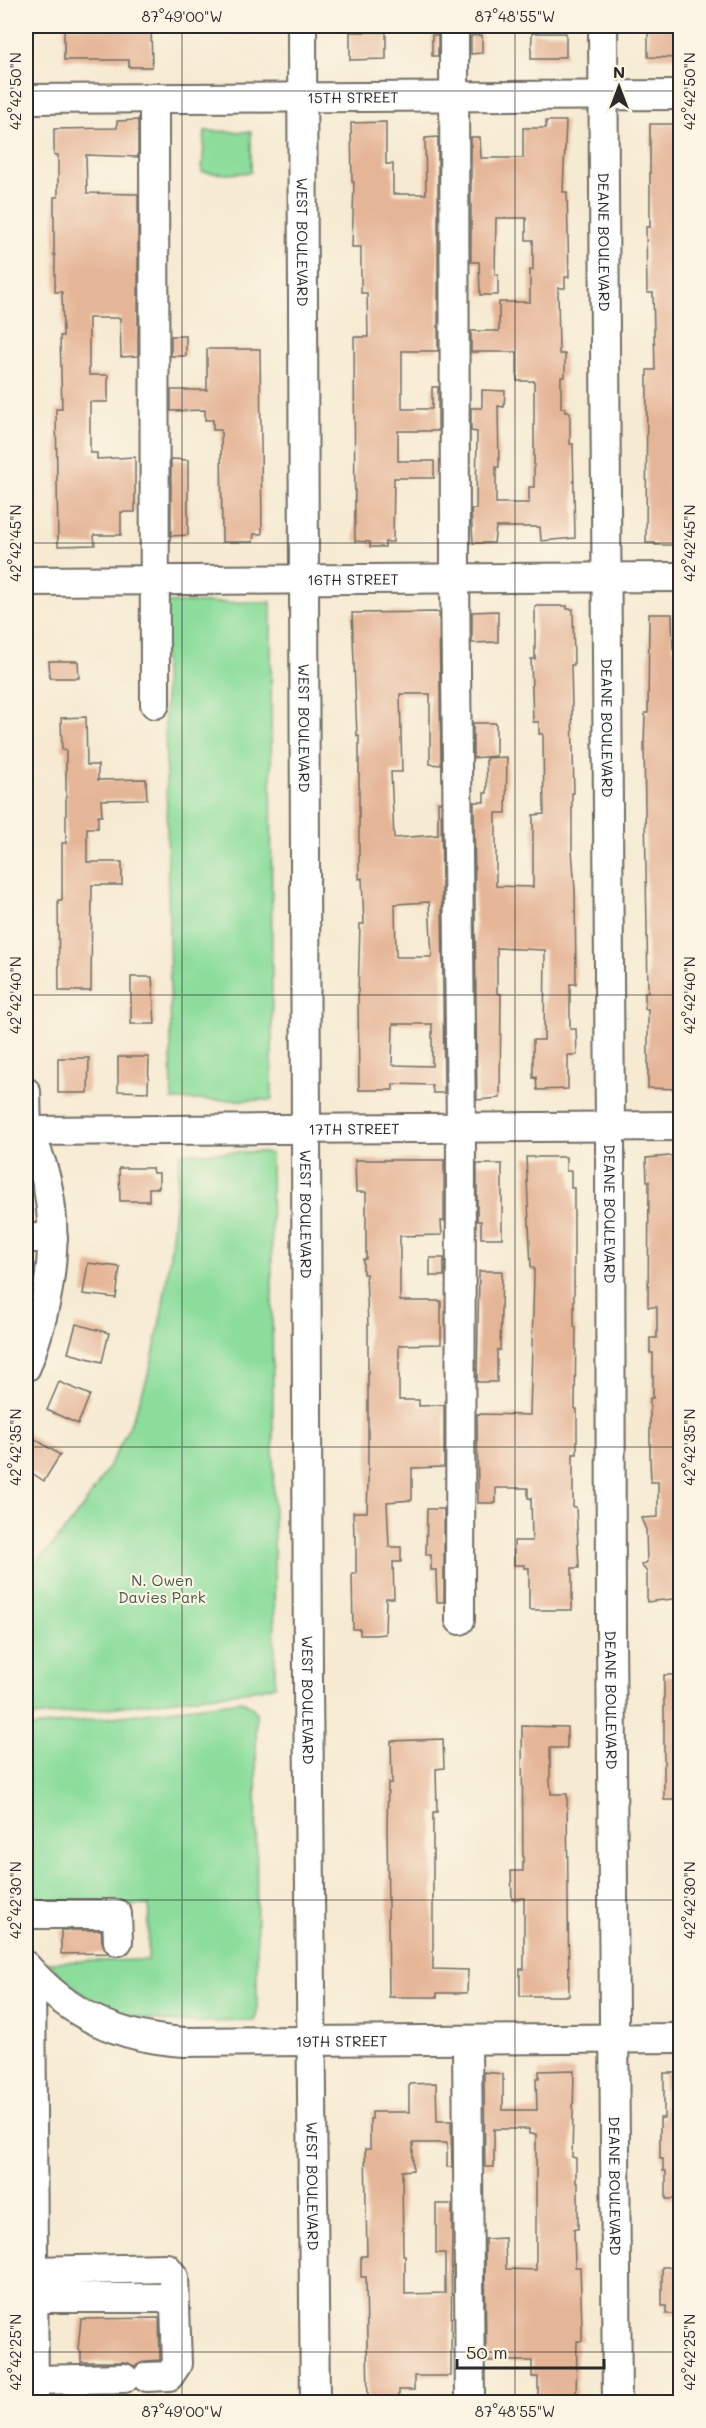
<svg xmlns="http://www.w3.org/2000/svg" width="706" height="2428" viewBox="0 0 706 2428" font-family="Mali,sans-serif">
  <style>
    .green { fill: #8cdd9c; stroke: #5c8464; stroke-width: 1.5 }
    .building { fill: #e5b597; fill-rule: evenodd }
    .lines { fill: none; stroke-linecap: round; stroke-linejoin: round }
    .minor-casing { stroke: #726e65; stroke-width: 32 }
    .minor { stroke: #fff; stroke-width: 28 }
    .ticks { fill: none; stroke: #2b2b2b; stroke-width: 1.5; stroke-opacity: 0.45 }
    .labels { text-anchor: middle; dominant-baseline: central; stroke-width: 4.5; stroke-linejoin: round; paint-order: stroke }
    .street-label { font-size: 15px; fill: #2b2b2b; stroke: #fcf5e5 }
    .park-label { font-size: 15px; fill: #435847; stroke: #fcf5e5 }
    .neatline { fill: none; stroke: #2b2b2b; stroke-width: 2 }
    .ticks-label { font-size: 15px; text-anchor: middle; fill: #2b2b2b }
  </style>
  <rect width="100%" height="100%" fill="#fcf5e5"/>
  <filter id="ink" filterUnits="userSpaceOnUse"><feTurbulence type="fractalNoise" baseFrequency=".0167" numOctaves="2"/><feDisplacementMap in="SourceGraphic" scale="12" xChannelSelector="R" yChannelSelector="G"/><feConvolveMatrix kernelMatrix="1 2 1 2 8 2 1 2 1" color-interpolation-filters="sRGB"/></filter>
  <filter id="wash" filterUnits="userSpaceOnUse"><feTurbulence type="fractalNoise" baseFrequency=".008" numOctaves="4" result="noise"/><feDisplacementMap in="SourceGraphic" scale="24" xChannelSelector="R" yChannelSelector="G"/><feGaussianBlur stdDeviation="1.35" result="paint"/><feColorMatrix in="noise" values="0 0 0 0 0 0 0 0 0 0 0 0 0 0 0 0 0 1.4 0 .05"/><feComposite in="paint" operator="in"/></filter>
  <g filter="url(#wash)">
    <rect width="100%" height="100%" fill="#f6ead2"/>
    <!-- green -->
    <g class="green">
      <path d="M205 131 251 132V172L228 174 202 172Z"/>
      <path d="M271 602 272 1100H172L163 603Z"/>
      <path d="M261 1152 271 1154 275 1686 248 1691 26 1718V1573C85 1516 134 1437 153 1356 168 1290 174 1221 180 1153Z"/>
      <path d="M242 1701 250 1705 256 1712 257 2013 254 2021C170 2022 109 2033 48 1962L148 1960 149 1905 26 1910V1728Z"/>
    </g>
    <g id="blocks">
      <!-- building -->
      <g class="building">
        <path d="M64 26H151L152 67H129V60H64Z"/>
        <path d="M648 26H681V58L648 57Z"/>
        <path d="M350 32H386V59L350 60Z"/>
        <path d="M532 33H566V57H558L556 59H531Z"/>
        <rect x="432" y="35" width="6" height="21"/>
        <path d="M482 35V53L471 54V36Z"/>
        <path d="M138 120V157L86 155 87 193 138 194V356L121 357 120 318H89V375H108V402H90V453H97V459L135 457V512H121V535H94L95 545 58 546 56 409H62L60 336H63L62 292H55V255H54V197H58V155H54V129L117 128V121Z"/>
        <path d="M546 121H566L563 192H567L569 277H565V288H558L559 354H565V377H561V408H565V412H570V444H573L575 538 541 541 540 527H496L494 543H473L471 509H476L477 432 471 431V408H482V390L505 391 504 407 498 406 499 467H496V503H529V487H534V381H517V352H471V331H499V302H530V270H533V240H526V218H496L495 275H498V295H480L479 262H471V137H480L481 158H523V128H546Z"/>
        <path d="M386 122V164H393V194H426L425 138 438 137V351H402V409H432V387H438V431H398V461H434V478H394L393 542H385V547H370V542L355 541 354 337H368L367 293H361V247H352L354 182H352L351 123Z"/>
        <path d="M650 124H681V545H655V543H646L647 370H655L653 293H647L646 227H650Z"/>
        <rect x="171" y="336" width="15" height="20"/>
        <path d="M207 349H260L262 534H254L253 542H222L221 430H213V420H205V410L171 411V390H207Z"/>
        <path d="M171 459 188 460V535L171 536Z"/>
        <path d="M535 606H567V609H573L574 665H571L574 793H572V849L575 890 576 984H570V1029H576L577 1055H568V1089L537 1090 536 1077 533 1078V1040H544L545 950 497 948V993L501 994 500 1098 477 1100 474 802H484V793H487L486 758 507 757 506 813H496V886L533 887V815L544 814 543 734H539V722H533L531 659H535Z"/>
        <path d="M498 611V642L472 643V612Z"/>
        <path d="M439 612 441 765 430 764V694H400L402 772H391L394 838 438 835V802H441L444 1093H433L432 1085 393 1084V1090H359L358 994 360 924H364L362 878 359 879V736H357L352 613ZM429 902 432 957H396L395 904ZM393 1024H432V1066L392 1065Z"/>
        <path d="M649 614H672L673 650 681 651V770H678V849H681V1089L648 1088V1009H645V992H648L644 745 645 713H648Z"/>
        <path d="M49 661H78L79 678H50Z"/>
        <path d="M86 717 87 765H98V780L146 779 147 799 101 800 102 816H98V828H87V862H122V885H92L91 991H59L58 900H62V843H66V750H62L61 718Z"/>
        <path d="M473 723H496V756L473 758Z"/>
        <path d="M131 977H152L155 1024H131Z"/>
        <path d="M118 1057H149L148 1092 118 1091Z"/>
        <path d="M58 1058H89L88 1093H58Z"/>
        <path d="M681 1155V1598L647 1602V1572L641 1565 647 1562 646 1530 641 1518 658 1517V1482H651L650 1459V1398H653V1353H650V1338H657V1307H648L649 1181H647L646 1158Z"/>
        <path d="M526 1157H566V1171H571V1188H574V1327H576L575 1409H577V1454H573V1507H576L579 1568H572V1610H529V1568H524V1565H514V1541H532L531 1498H528V1488H496V1503H478L477 1414 530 1415 534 1276V1268H531Z"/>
        <path d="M355 1160H444V1221H441L442 1235 400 1236V1301H441V1344L399 1345V1400H419V1406L444 1405V1467L412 1468V1500L387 1502 389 1547H401V1562H393L394 1598H386L385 1634 375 1635H360V1629H353L352 1574H356V1536H354L353 1512H367L368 1481V1326L366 1274H363V1259H366V1192H356Z"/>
        <path d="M477 1164H502V1238H481V1221H477Z"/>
        <path d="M119 1168H152L153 1173H159V1188H149V1201H120Z"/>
        <rect x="430" y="1258" width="14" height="18"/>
        <path d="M88 1263 120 1267 116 1298 83 1294Z"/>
        <path d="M479 1271H502L500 1350H497V1382H477Z"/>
        <path d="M76 1324 109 1333 102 1362 68 1353Z"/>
        <path d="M59 1382 90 1395 78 1424 47 1410Z"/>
        <path d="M26 1433 60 1455 44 1481 26 1469Z"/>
        <path d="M427 1509H444V1602H437L436 1570H431V1555H426Z"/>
        <rect x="664" y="1675" width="17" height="125"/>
        <path d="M522 1726 567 1727V1748H550V1780L551 1794H567L569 1996H520V1969H524V1898L512 1899 511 1871H523Z"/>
        <path d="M443 1739 444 1768 436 1769 437 1812H433V1969L468 1970 467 1993H437V1997H389L387 1826 388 1783H392L391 1741Z"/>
        <path d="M61 1930H101L102 1942 108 1953 61 1954Z"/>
        <path d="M574 2070 572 2157 576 2158V2183H578V2229H574L575 2267H580L582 2326V2341H577L576 2403H538V2377H532V2361H486L485 2239 505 2238 506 2269 536 2270V2134H529V2129H494V2167H485L484 2072 503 2074V2110H537L536 2078H539V2071Z"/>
        <path d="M664 2073H681V2199H666V2171H663V2159H660V2118H664Z"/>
        <path d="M436 2083 437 2121H451L452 2167H447V2143H413V2170L402 2171 403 2256H405V2294L445 2293V2253H436V2204H452L451 2376H414V2390H399V2403H368L366 2277H361V2256H367L365 2149H370V2119H372V2112H409V2084Z"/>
        <path d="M662 2267H681V2314H666V2306H662Z"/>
        <path d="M159 2318 160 2360 146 2361 135 2366 124 2362H81V2352L78 2349 81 2319Z"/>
      </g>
    </g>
  </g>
  <g filter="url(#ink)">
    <use href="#blocks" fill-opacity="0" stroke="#726e65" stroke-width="1.5"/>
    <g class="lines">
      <!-- minor casing -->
      <g class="minor-casing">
        <g id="minor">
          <path id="s1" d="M302 26 308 1686 315 2402"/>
          <path d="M454 26 455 578 461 1128 460 1620"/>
          <path id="s2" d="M603 26 610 1128 611 1633 617 2402"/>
          <path d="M154 98 155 704"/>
          <path id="s3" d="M26 99 680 95"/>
          <path id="s4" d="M26 581 680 577"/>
          <path id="s5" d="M26 1092 27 1131 680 1126"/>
          <path d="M26 1128C67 1201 55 1292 26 1367"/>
          <path d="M26 1238H53"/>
          <path d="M26 1914H117L118 1941"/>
          <path id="s6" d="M26 1966C70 2016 119 2038 185 2042L680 2038"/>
          <path d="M31 1973 34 2402"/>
          <path d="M467 2040 470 2402"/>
          <path d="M33 2271 167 2268 174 2277 177 2364 169 2376 147 2377"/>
          <path d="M33 2298H174"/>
          <path d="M34 2380 124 2378"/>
        </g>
      </g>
      <!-- minor -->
      <use href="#minor" class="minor"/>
    </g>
  </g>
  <!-- ticks -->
  <path class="ticks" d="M182 26V2402M515 26V2402M26 91H680M26 543H680M26 995H680M26 1447H680M26 1900H680M26 2352H680"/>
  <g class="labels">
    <!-- street labels -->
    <g class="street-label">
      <text stroke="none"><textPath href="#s3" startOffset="327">15TH STREET</textPath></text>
      <text stroke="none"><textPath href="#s1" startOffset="216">WEST BOULEVARD</textPath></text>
      <text stroke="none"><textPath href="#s2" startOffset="216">DEANE BOULEVARD</textPath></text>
      <text stroke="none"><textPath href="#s4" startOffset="327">16TH STREET</textPath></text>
      <text stroke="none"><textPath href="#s1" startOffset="702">WEST BOULEVARD</textPath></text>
      <text stroke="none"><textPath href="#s2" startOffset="702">DEANE BOULEVARD</textPath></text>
      <text stroke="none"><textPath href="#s5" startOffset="366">17TH STREET</textPath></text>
      <text stroke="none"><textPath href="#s1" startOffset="1188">WEST BOULEVARD</textPath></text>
      <text stroke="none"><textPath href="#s2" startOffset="1188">DEANE BOULEVARD</textPath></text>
      <text stroke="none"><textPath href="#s1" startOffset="1674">WEST BOULEVARD</textPath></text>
      <text stroke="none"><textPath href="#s2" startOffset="1674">DEANE BOULEVARD</textPath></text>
      <text stroke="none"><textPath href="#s6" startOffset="338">19TH STREET</textPath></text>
      <text stroke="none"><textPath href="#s1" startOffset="2160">WEST BOULEVARD</textPath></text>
      <text stroke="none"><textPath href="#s2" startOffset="2160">DEANE BOULEVARD</textPath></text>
    </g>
    <!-- park labels -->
    <g class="park-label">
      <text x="162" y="1580">N. Owen<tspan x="162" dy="17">Davies Park</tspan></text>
    </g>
  </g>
  <!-- margin -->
  <rect width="706" height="2428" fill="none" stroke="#fcf5e5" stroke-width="66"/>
  <!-- north arrow -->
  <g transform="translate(619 87)" stroke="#fcf5e5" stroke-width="4.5" paint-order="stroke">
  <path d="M0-4.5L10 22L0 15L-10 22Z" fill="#2b2b2b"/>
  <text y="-9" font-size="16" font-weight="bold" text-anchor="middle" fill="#2b2b2b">N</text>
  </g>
  <!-- scale -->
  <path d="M457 2359v9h147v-9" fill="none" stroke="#2b2b2b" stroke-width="3"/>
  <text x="466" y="2359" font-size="18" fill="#2b2b2b" stroke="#fcf5e5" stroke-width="4.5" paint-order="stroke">50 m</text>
  <rect x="33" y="33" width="640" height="2362" class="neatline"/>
  <g class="ticks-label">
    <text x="182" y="22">87°49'00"W</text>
    <text x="515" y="22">87°48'55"W</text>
    <text transform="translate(16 91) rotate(-90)" y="5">42°42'50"N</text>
    <text transform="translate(690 91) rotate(-90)" y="5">42°42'50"N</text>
    <text transform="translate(16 543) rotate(-90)" y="5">42°42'45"N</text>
    <text transform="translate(690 543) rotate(-90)" y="5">42°42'45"N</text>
    <text transform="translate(16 995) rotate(-90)" y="5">42°42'40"N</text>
    <text transform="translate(690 995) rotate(-90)" y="5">42°42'40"N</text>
    <text transform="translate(16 1447) rotate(-90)" y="5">42°42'35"N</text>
    <text transform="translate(690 1447) rotate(-90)" y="5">42°42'35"N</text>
    <text transform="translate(16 1900) rotate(-90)" y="5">42°42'30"N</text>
    <text transform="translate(690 1900) rotate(-90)" y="5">42°42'30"N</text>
    <text transform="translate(16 2352) rotate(-90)" y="5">42°42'25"N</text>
    <text transform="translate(690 2352) rotate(-90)" y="5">42°42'25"N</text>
    <text x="182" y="2417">87°49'00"W</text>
    <text x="515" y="2417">87°48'55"W</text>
  </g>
</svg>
